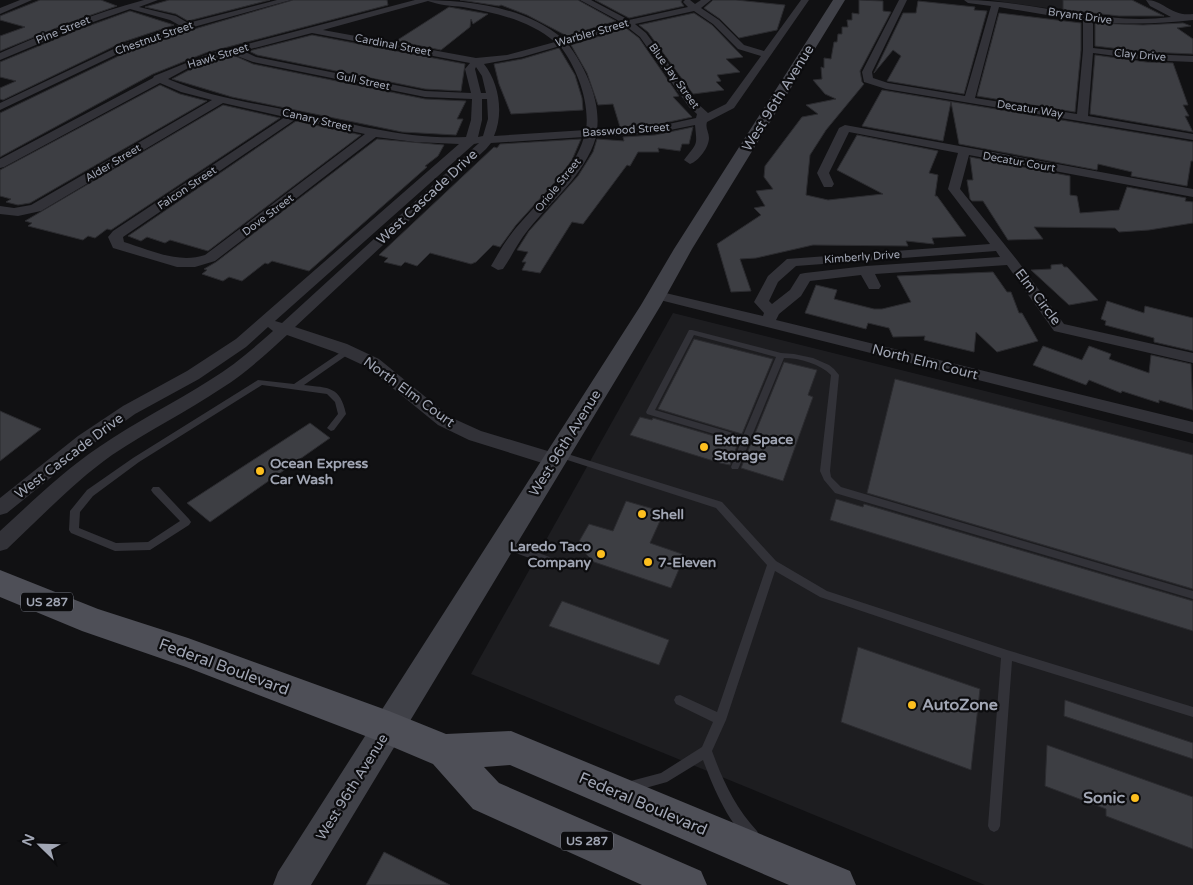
<svg xmlns="http://www.w3.org/2000/svg" width="1193" height="885" viewBox="0 0 1193 885" font-family="'Varela Round',sans-serif">
  <style>
    .built { fill: #1d1d20 }
    .building { fill: #3d3e43; stroke: #2b2b2f }
    .lines { fill: none; stroke-linecap: round; stroke-linejoin: round }
    .lane { fill: #323238; fill-rule: evenodd }
    .street { fill: #323238; fill-rule: evenodd }
    .secondary { fill: #404148; fill-rule: evenodd }
    .primary { fill: #4e4f57; fill-rule: evenodd }
    .poi-dot { fill: #fdbf1f; stroke: #0c0c0e; stroke-width: 2 }
    .labels { text-anchor: middle; dominant-baseline: central; stroke-width: 4.5; stroke-linejoin: round; paint-order: stroke }
    .far-street-label { font-size: 11px; fill: #a1a6b4; stroke: #0c0c0e }
    .shield { fill: #0c0c0e; stroke: #747882; stroke-width: 1 }
    .shield-label { font-size: 12px; font-weight: bold; fill: #a1a6b4 }
    .street-label { font-size: 14px; fill: #a1a6b4; stroke: #0c0c0e }
    .poi-label { font-size: 14px; font-weight: bold; fill: #a1a6b4; stroke: #0c0c0e; text-anchor: start }
    .near-street-label { font-size: 16px; fill: #a1a6b4; stroke: #0c0c0e }
    .near-poi-label { font-size: 16px; font-weight: bold; fill: #a1a6b4; stroke: #0c0c0e; text-anchor: start }
  </style>
  <rect width="100%" height="100%" fill="#111113"/>
  <!-- built -->
  <g class="built">
    <path d="M990 0H1097V15Z"/>
    <path d="M673 313 1193 443V885H985L471 674Z"/>
  </g>
  <!-- building -->
  <g class="building">
    <path d="M40 0H101L117 6 71 22 0 51V36L25 27 0 20V16Z"/>
    <path d="M169 0H270L188 21 176 14 145 7Z"/>
    <path d="M293 0H387L388 5 205 53 153 74 0 157V113L131 50 191 30Z"/>
    <path d="M460 0H578L616 21 567 36 527 15 501 5 499 6Z"/>
    <path d="M595 0H682L681 2 684 6 629 18Z"/>
    <path d="M713 0H736L785 5 777 30 739 38 720 19 704 8Z"/>
    <path d="M859 0 883 1V11L891 12 860 71 862 82 864 84 826 130 810 155 806 195 828 200 883 194 837 170 857 135 938 151 929 173 938 175 935 196H937L966 236 932 238 934 244 906 241 908 246 813 245 756 258 740 259 751 291 731 292 717 244 761 215 754 208 765 206 756 191 773 189 764 177 765 166 802 117 818 114 806 105 836 99 825 94 813 80 822 79 821 67 824 68V58L831 59 834 42H837L838 34H842V27H848L847 20H852V13L859 14Z"/>
    <path d="M1063 0H1132L1164 16H1119L1067 10 1063 9Z"/>
    <path d="M918 1 975 7 974 10 987 11 964 94 887 81 901 56 893 50 874 73 903 13H916Z"/>
    <path d="M449 7 488 14 473 24 471 19 470 27 441 50 396 41Z"/>
    <path d="M130 11 174 25 123 42 3 100 0 99V88L16 81 0 77V62L80 29Z"/>
    <path d="M694 13 712 25 743 57 726 59 740 72 717 75 721 81 716 82 724 90 693 94 648 32 639 25Z"/>
    <path d="M999 13 1081 23V50L1075 112 977 96Z"/>
    <path d="M1095 23 1143 25 1183 23 1191 26 1177 28 1193 39V54L1146 52 1095 46Z"/>
    <path d="M626 28 639 38 679 96 673 97 692 117 655 125 620 127 613 104 598 105 587 73 571 45Z"/>
    <path d="M312 35 465 64 461 91 425 89 257 55 249 51Z"/>
    <path d="M559 48 575 75 582 98 583 110 511 114 499 84 494 64 522 59Z"/>
    <path d="M233 55 253 64 425 99 466 101 457 119H463L456 135 402 132 232 97 172 79 191 69Z"/>
    <path d="M1095 55 1146 62 1173 63 1188 105H1183L1189 116H1185L1193 132 1090 114Z"/>
    <path d="M160 85 180 94 207 101 30 203 18 205 6 202 11 199 0 196V170Z"/>
    <path d="M882 90 1193 142V161H1191L1187 186 1131 176 1132 172 1098 164 1097 170 959 144 951 102 943 141 862 126Z"/>
    <path d="M223 105 280 118 111 230 107 229 95 238 88 236 83 240 28 226 32 223 25 221Z"/>
    <path d="M296 121 361 135 208 251 170 240 165 243 147 237 141 241 128 236Z"/>
    <path d="M693 127 689 144H682L680 151 658 148 659 152H638L630 166 627 165 583 224 572 222 540 273 522 270 526 262H522L528 252 517 250 529 231 578 176 593 152 597 139 624 141 623 137 655 135Z"/>
    <path d="M377 139 444 145 438 156 425 166 427 167 309 271 272 261 268 264 265 263 242 281 229 277 223 281 202 274 207 270 204 269 216 262Z"/>
    <path d="M581 139 572 160 556 181 516 225 500 247 493 245 476 262 471 264 430 253 417 266 405 262 401 266 384 262 388 258 379 255 494 147 497 148 500 144Z"/>
    <path d="M970 157 1070 176V195L1077 196 1080 213 1119 210 1127 187 1186 198 1185 201 1193 202V223L1149 230 1119 232 1115 228 1034 227 1043 239 1008 240 983 201H972L970 199 967 180H973Z"/>
    <path d="M1062 264 1064 267H1067L1098 300 1069 305 1031 270 1051 269V265Z"/>
    <path d="M993 272 1007 292H1011L1019 313H1022L1038 341 997 352 976 332 974 352 924 340 925 336 893 337 889 328 868 323 866 329 805 313 816 285 837 290 834 299 874 309H882L911 302 897 276Z"/>
    <path d="M1107 301 1144 313 1145 306 1193 318V351L1154 342V338L1105 325 1106 321 1101 319Z"/>
    <path d="M694 339 773 359 742 434 658 409Z"/>
    <path d="M1043 346 1082 360 1089 346 1111 354 1109 359 1149 373 1151 355 1191 364 1193 410 1159 400V403L1122 391 1121 393 1089 380 1086 385 1033 365Z"/>
    <path d="M784 362 817 370 808 395 813 397 783 481 741 468Z"/>
    <path d="M895 379 1193 455V589L867 493Z"/>
    <path d="M0 411 41 429 0 461Z"/>
    <path d="M640 417 652 420 653 418 738 443 730 465 720 463 630 435Z"/>
    <path d="M310 423 330 438 210 522 187 503Z"/>
    <path d="M836 499 863 507 864 504 1193 601V631L830 520Z"/>
    <path d="M626 501 664 512 650 543 685 555 671 588 594 562 577 545 589 524 613 531Z"/>
    <path d="M562 601 669 640 659 665 549 626Z"/>
    <path d="M858 647 980 689 971 770 841 722Z"/>
    <path d="M1065 700 1193 743V759L1064 716Z"/>
    <path d="M1047 745 1193 797V849L1106 816V809L1045 786Z"/>
    <path d="M384 852 450 885H366Z"/>
  </g>
  <g class="lines">
    <!-- lane -->
    <g class="lane">
      <path d="M689 330H692L781 353 794 354 813 358 829 365 834 369 839 375 830 471 831 477 841 487 1193 591V599L835 493 824 480 820 471 831 375C820 364 800 358 784 358L739 467 738 469H732L731 467 741 442 647 414 646 412ZM694 335 776 357 743 436 655 410Z"/>
      <path d="M347 348 351 351 350 353 304 385C329 388 340 386 346 414L334 430 331 431 327 428 338 414 335 402 327 394 262 385 139 462 93 496 80 512 79 528 116 543 148 542 180 521 153 493 151 490 153 487H159L189 519 191 522 189 525 150 550 115 551 71 533 69 530 70 511 87 490 133 458 258 380 294 384Z"/>
      <path d="M558 451 722 502 776 561 827 591 1007 650 1193 707V717L1012 661 1000 826 998 830 994 832 990 830 988 826 1001 658 820 597 775 571 726 720 712 751C723 781 735 807 757 831L759 835 757 839 753 841C731 832 711 782 703 760L667 782 631 792 627 790 625 786 627 782 661 773 702 747 713 722 676 704 674 700 676 696 680 695 717 712 767 565 716 508 555 456 554 454Z"/>
      <path d="M505 541 558 560 559 563 558 566 554 567 502 548 500 545 502 542Z"/>
    </g>
    <!-- street -->
    <g class="street">
      <path d="M20 0H32L0 14V8Z"/>
      <path d="M144 0H158L139 7 176 16 188 23 277 0H291L190 28 130 48 0 110V103L124 44 179 25 170 20 130 9 79 27 0 60V53C47 32 95 13 144 0Z"/>
      <path d="M415 0C465 0 523 5 563 39L621 22 580 0H591L629 20 688 7 683 2 685 0H690L695 4 701 0H711L701 8 719 20 744 45 764 51 801 0H809L734 108 707 122C705 128 709 132 709 138 709 147 699 161 690 164L684 160C698 142 697 146 695 125L655 133 596 137C585 175 552 200 528 230 518 242 512 256 503 269L498 270 491 266C500 250 509 235 522 221 545 195 574 172 584 137L491 143 486 149 295 327 347 344 379 359 450 417 481 431 561 455 564 460 561 465 555 467 469 440 438 425 367 367 335 352 287 335C266 354 246 373 222 388 186 412 148 431 112 455 74 482 41 517 7 549L0 551V531C32 502 63 471 99 447 135 422 174 403 210 380 233 366 254 348 273 331L268 327 246 347 199 379 135 414 90 446 7 513 0 515V498L78 436 123 406 187 371 236 339 459 144 415 142 376 137 215 261 195 267H177L113 248 108 237 113 231 285 117 223 103 41 211 18 216 0 214V206L14 208 31 205 212 100 181 92 160 83 4 167 0 168V159L153 78 154 76 206 55ZM428 1C439 5 452 6 463 7 496 13 529 20 555 42L507 55 476 58 323 30ZM694 11 713 24 738 49 761 56 726 104 708 113 697 103 646 33 635 24ZM626 26 640 37 689 107 697 114 696 118 655 127 597 130C601 100 585 67 568 44ZM312 33 470 63 465 69 471 93 425 91 256 57 243 51ZM560 46C577 67 590 103 586 130L494 136C504 113 499 83 484 64L522 57ZM234 53 237 56 253 62 425 97 472 99 471 120 466 137C409 140 352 124 297 112 254 103 209 97 168 79L190 67ZM476 67 482 76 486 93H481L475 69ZM482 99H487L488 119 483 136 478 137 482 120ZM296 119 365 134 205 255C178 264 150 250 124 242L123 237ZM479 143 282 323 275 321 474 144Z"/>
      <path d="M899 0H907L872 72 873 78 888 83 965 96 991 6 968 3 964 0C1033 0 1101 26 1171 17L1150 6 1146 0C1164 0 1171 17 1193 14V20C1159 24 1127 25 1093 21V48L1146 54 1193 56V62L1146 60 1093 53 1088 116 1193 134V140L886 89 864 82 862 72ZM999 7 1083 21V50L1077 114 975 98Z"/>
      <path d="M845 125 1193 189V197L969 155 960 189 1017 260 1064 324 1193 353V363L1054 331 1007 265 875 274 881 286 879 289H869L861 275 810 281 801 296 779 314 776 320 1193 422V434L652 298 650 295 652 292 657 291 763 316 764 313 754 302 768 276 787 259 990 244 948 189 958 153 849 132 829 173 834 184 832 187H824L817 173 839 128ZM996 251 1000 257 866 266 805 273 800 274 790 290 772 304 769 301 778 282 796 266Z"/>
    </g>
    <!-- secondary -->
    <path class="secondary" d="M833 0H845L692 249 661 305 311 885H273L278 872 641 305 674 249Z"/>
    <!-- primary -->
    <path class="primary" d="M0 570 98 609 188 638 389 711 446 734 511 731 850 871 856 885H789L510 765 484 767 499 783 701 871 707 885H642L473 809 433 764 381 742 186 667 82 631 0 597Z"/>
  </g>
  <!-- markers -->
  <g class="poi-dot">
    <circle cx="704" cy="447" r="5"/>
    <circle cx="260" cy="471" r="5"/>
    <circle cx="642" cy="514" r="5"/>
    <circle cx="601" cy="554" r="5"/>
    <circle cx="648" cy="562" r="5"/>
    <circle cx="912" cy="705" r="5"/>
    <circle cx="1135" cy="798" r="5"/>
  </g>
  <g class="labels">
    <!-- far-street labels -->
    <g class="far-street-label">
      <text transform="translate(1080 16) rotate(8)">Bryant Drive</text>
      <text transform="translate(63 30) rotate(-22)">Pine Street</text>
      <text transform="translate(592 33) rotate(-16)">Warbler Street</text>
      <text transform="translate(154 38) rotate(-19)">Chestnut Street</text>
      <text transform="translate(393 45) rotate(11)">Cardinal Street</text>
      <text transform="translate(1140 55) rotate(5)">Clay Drive</text>
      <text transform="translate(218 56) rotate(-17)">Hawk Street</text>
      <text transform="translate(674 76) rotate(54)">Blue Jay Street</text>
      <text transform="translate(363 81) rotate(12)">Gull Street</text>
      <text transform="translate(1030 109) rotate(9)">Decatur Way</text>
      <text transform="translate(317 120) rotate(13)">Canary Street</text>
      <text transform="translate(626 130) rotate(-4)">Basswood Street</text>
      <text transform="translate(1019 162) rotate(10)">Decatur Court</text>
      <text transform="translate(113 163) rotate(-31)">Alder Street</text>
      <text transform="translate(558 185) rotate(-51)">Oriole Street</text>
      <text transform="translate(187 188) rotate(-34)">Falcon Street</text>
      <text transform="translate(268 215) rotate(-37)">Dove Street</text>
      <text transform="translate(862 257) rotate(-4)">Kimberly Drive</text>
    </g>
    <!-- shield labels -->
    <g class="shield">
      <rect x="21" y="592.5" width="52" height="19" rx="4"/>
      <rect x="561" y="831.5" width="52" height="19" rx="4"/>
    </g>
    <g class="shield-label">
      <text x="47" y="602">US 287</text>
      <text x="587" y="841">US 287</text>
    </g>
    <!-- street labels -->
    <g class="street-label">
      <text transform="translate(778 98) rotate(-58)">West 96th Avenue</text>
      <text transform="translate(427 197) rotate(-43)">West Cascade Drive</text>
      <text transform="translate(1038 297) rotate(53)">Elm Circle</text>
      <text transform="translate(925 362) rotate(14)">North Elm Court</text>
      <text transform="translate(409 392) rotate(36)">North Elm Court</text>
      <text transform="translate(565 443) rotate(-58)">West 96th Avenue</text>
      <text transform="translate(69 456) rotate(-37)">West Cascade Drive</text>
      <text transform="translate(352 787) rotate(-58)">West 96th Avenue</text>
    </g>
    <!-- poi labels -->
    <g class="poi-label">
      <text x="714" y="439">Extra Space<tspan x="714" dy="16">Storage</tspan></text>
      <text x="270" y="463">Ocean Express<tspan x="270" dy="16">Car Wash</tspan></text>
      <text x="652" y="514">Shell</text>
      <text x="591" y="546" text-anchor="end">Laredo Taco<tspan x="591" dy="16">Company</tspan></text>
      <text x="658" y="562">7-Eleven</text>
    </g>
    <!-- near-street labels -->
    <g class="near-street-label">
      <text transform="translate(224 667) rotate(20)">Federal Boulevard</text>
      <text transform="translate(643 804) rotate(23)">Federal Boulevard</text>
    </g>
    <!-- near-poi labels -->
    <g class="near-poi-label">
      <text x="922" y="705">AutoZone</text>
      <text x="1125" y="798" text-anchor="end">Sonic</text>
    </g>
  </g>
  <!-- north arrow -->
  <g transform="translate(40 845) rotate(293)" stroke="#0c0c0e" stroke-width="4" paint-order="stroke">
  <path d="M0-4L9 19L0 12L-9 19Z" fill="#a1a6b4"/>
  <text y="-8" font-size="14" font-weight="bold" text-anchor="middle" fill="#a1a6b4">N</text>
  </g>
</svg>
